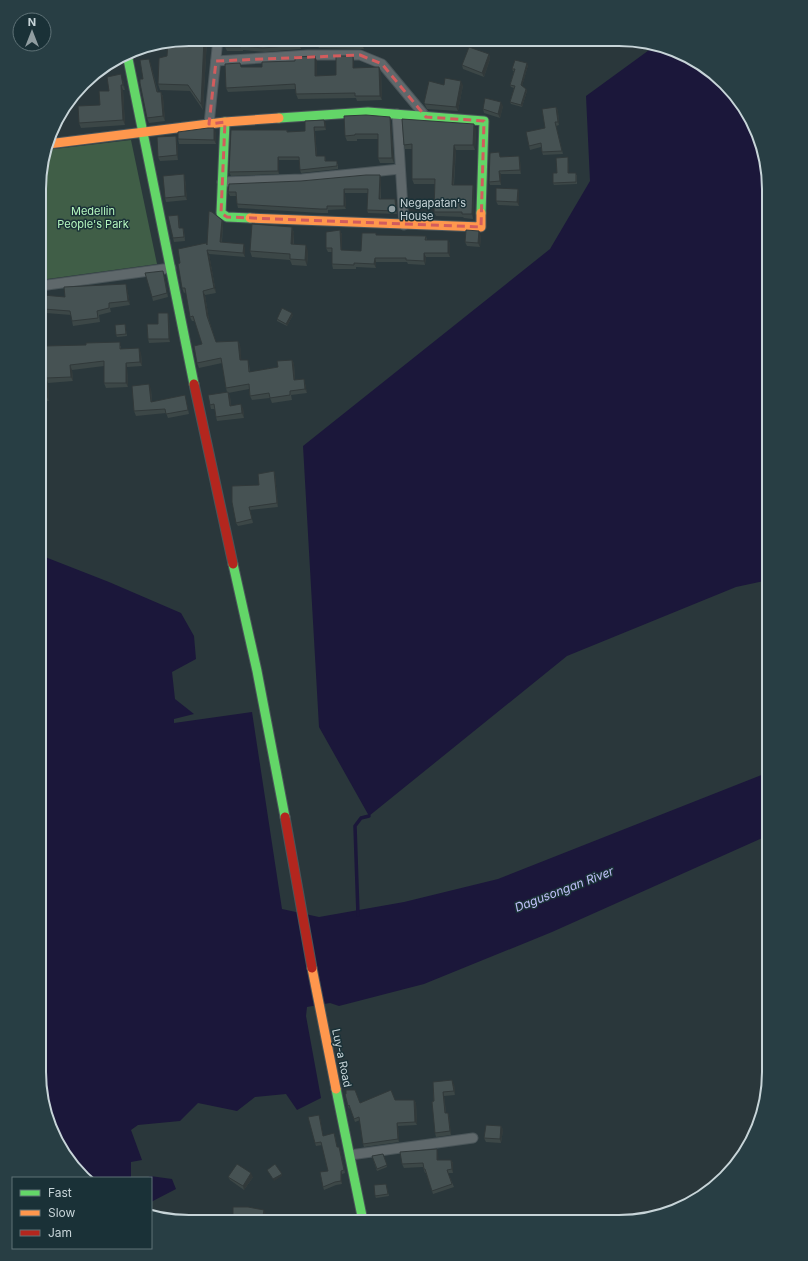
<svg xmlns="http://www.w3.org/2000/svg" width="808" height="1261" viewBox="0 0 808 1261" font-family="Inter,sans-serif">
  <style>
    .green { fill: #405e47 }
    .water { fill: #1b173a }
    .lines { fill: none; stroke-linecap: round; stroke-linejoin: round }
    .stream { stroke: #1b173a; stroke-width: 3.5 }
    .street-casing { stroke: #4a5559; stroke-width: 11 }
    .fast-casing { stroke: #4a5559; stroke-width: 11 }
    .slow-casing { stroke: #4a5559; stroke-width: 11 }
    .jam-casing { stroke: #4a5559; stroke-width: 11 }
    .street { stroke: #5f686b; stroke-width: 9 }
    .fast { stroke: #63d668; stroke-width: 9 }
    .slow { stroke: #ff974d; stroke-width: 9 }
    .jam { stroke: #b3261e; stroke-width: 9 }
    .wall { fill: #3c4747 }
    .shaded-wall { fill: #31393a }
    .building { fill: #465253; stroke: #31393a }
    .marked { fill: none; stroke: #d25c5d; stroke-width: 3; stroke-dasharray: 8 5; stroke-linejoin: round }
    .poi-dot { fill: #909da1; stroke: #1a3137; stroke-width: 1.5 }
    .labels { text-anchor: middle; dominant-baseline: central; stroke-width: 3; stroke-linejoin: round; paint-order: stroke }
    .poi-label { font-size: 11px; fill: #c7d4d8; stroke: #1a3137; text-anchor: start }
    .park-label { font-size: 11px; fill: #b5f7bf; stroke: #1a3137 }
    .street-label { font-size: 11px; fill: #c7d4d8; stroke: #1a3137 }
    .water-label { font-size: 12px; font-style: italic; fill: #c1c0fa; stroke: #1a3137 }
    .rim { fill: none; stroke: #c7d4d8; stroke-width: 2 }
  </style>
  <rect width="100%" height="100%" fill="#2a373b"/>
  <!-- green -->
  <path class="green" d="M131 140 157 264 40 280V170L46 150Z"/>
  <!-- water -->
  <g class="water">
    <path d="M656 45 676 51 710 70 738 98 757 132 769 189V580L736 587 567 656 369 816 319 727 303 446 550 249 590 181 586 96Z"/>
    <path d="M40 555 109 582 181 613 194 636 196 659 172 672 175 699 194 714 174 719V723L252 712 282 909 319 917 404 902 498 879 769 772V835L552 932 424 984 339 1006 330 1003 307 1007 306 1016 321 1098 297 1110 286 1094 255 1097 237 1111 198 1103 180 1121 138 1125 131 1130 142 1160 131 1162V1178H85L70 1163 51 1129 39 1072Z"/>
    <path d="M150 1176 172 1179 176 1189 151 1202V1178H147Z"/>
  </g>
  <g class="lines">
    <!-- stream -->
    <path class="stream" d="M358 915 355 826 361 818 369 816"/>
    <!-- street casing -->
    <g class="street-casing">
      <g id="street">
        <path d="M216 61 308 55H360L382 64 426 117"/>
        <path d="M397 114 404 225"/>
        <path d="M209 124 218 39"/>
        <path d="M222 182 302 179 400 169"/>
        <path d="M40 286 171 268"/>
        <path d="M350 1155 473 1138"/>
      </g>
    </g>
    <!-- fast casing -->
    <g class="fast-casing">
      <g id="fast">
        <path d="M127 54 194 384"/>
        <path d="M279 118 368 112 484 121 481 213"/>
        <path d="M225 122 221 213 227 217 250 218"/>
        <path d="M233 564 257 671 285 817"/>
        <path d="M336 1089 363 1221"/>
      </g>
    </g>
    <!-- slow casing -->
    <g class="slow-casing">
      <g id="slow">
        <path d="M48 144 225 122 279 118"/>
        <path d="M250 218 481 227V213"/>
        <path d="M312 968 336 1089"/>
      </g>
    </g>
    <!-- jam casing -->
    <g class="jam-casing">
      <g id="jam">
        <path d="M194 384 233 564"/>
        <path d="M285 817 312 968"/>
      </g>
    </g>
    <!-- street -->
    <use href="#street" class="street"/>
    <!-- fast -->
    <use href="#fast" class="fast"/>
    <!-- slow -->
    <use href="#slow" class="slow"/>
    <!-- jam -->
    <use href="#jam" class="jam"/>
  </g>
  <!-- wall -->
  <g class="wall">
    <path d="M189 39H207L203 110 190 91 160 90 158 84 167 56Z"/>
    <path d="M225 39H302L301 49 265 52 243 50V51H227L225 47Z"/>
    <path d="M318 39 364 40V49L319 48 317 44Z"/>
    <path d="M489 54 490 59 484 77 463 69 462 65Z"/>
    <path d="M353 56 354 61V68L381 72 382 100 357 101 356 98 298 99 296 94 295 89 228 92 226 88 242 67H262L317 61V76L336 75Z"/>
    <path d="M149 59 151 65 158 92H161L163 97 165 121 149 123 147 118 143 79Z"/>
    <path d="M528 65 522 86 526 89 527 91 522 107 511 104 510 102 514 88 511 87 510 85 514 71H513L512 69Z"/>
    <path d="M123 80 125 90H123L125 125 81 128 79 123 100 105 109 91Z"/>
    <path d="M444 85H463L458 111 427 109 424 103Z"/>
    <path d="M503 106 500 118 484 113 483 109Z"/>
    <path d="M556 107 558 111 559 125 556 126 563 154 543 155 542 152 541 147 530 150 529 146 545 128Z"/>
    <path d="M390 117 391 122 394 163H380L378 158V139H357V141H347L345 136Z"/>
    <path d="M326 123V130L315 131 317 156H325L326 161 338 164V169L301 173 300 170 299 160H279V174L231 176 229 172 287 130 288 132 305 131Z"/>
    <path d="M476 129 475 150H456L454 185H473L474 189 473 219 464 218 463 217 436 216 434 212 435 184H414L412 179V149H405L404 145Z"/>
    <path d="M216 132V144H179L178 139Z"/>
    <path d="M176 136 177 140 178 160 160 161 158 157Z"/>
    <path d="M501 156V157L520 160 521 174H501V185H490L489 182Z"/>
    <path d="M568 157V159L569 173 577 175V184L554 185 553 183 557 173Z"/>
    <path d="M184 174 185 178 187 200 166 202 165 198Z"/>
    <path d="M381 178V199L397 202V214L368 213 367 210 368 193H345L346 209 328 210V213H321L238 208 237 204 236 196H230L228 192Z"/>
    <path d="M518 189 519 193V206L498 205 496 201Z"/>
    <path d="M179 218 180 228H183L184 231 185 241 174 242 173 238Z"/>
    <path d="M222 220 223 224 222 242 245 248V257L209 254 216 293 205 295 209 320 216 342 238 341 240 345 241 360 249 364 250 372 278 367 292 360 294 364 295 380 304 379 305 383 307 393 291 395 292 400 272 403 270 398 252 400 250 396 249 389 228 393 230 396 231 406 243 408 244 418 217 421 216 417 215 409H211L210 405 227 392 226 388 222 363 199 368 197 363 202 344 195 321H192L190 317 186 292 184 293 182 288Z"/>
    <path d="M292 227 294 233V244L308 251 307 266 292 265 290 260 252 257 250 251Z"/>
    <path d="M340 230 342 235V250L361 251 377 235 426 236 427 240H448L450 244V257H426L425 265 408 264 407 262H376V268L356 267V269H333L332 264V252H328L326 248Z"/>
    <path d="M481 235 480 247 467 246 465 242Z"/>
    <path d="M163 271 164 275 168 297 153 301 152 297Z"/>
    <path d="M127 288 130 305 110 308 111 312 99 315 100 322 73 326 72 321 71 315 46 313 47 346H121V349L141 353 142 366 127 367 128 387 106 388 104 383V366L72 370 73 381 48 383 49 401H40V298L65 297Z"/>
    <path d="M168 313 169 317 170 342 149 343 148 339 158 324Z"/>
    <path d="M293 315 287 326 277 321V319Z"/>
    <path d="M125 324 127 336 117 337 116 335Z"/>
    <path d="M151 389 152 402 185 395 189 414 168 418 166 413 136 416 134 411Z"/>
    <path d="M274 471 275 475 278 507 250 510 253 523 238 526 236 523 259 485Z"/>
    <path d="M433 1082 454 1084 455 1095 444 1096 446 1113H448L449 1116 451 1135 436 1137 435 1133Z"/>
    <path d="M346 1094 360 1103 414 1100 416 1103 417 1125 398 1126 399 1142 364 1147 363 1144 360 1120 355 1122 350 1108 349 1109 348 1106Z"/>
    <path d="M320 1118 323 1136H335L337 1147 340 1150 345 1173 342 1174V1184L336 1185 324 1190 323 1187 328 1171 322 1145 316 1146 315 1143Z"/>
    <path d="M501 1126 503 1130 501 1143 486 1142 484 1138Z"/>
    <path d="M438 1152V1160H451L453 1163V1173H448L454 1187 433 1194 426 1173H425L423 1167 404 1168 402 1164Z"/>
    <path d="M383 1154 387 1167 377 1171 372 1156Z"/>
    <path d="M228 1177H253L244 1190 230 1180Z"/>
    <path d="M386 1184 389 1196 376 1198 375 1196Z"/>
  </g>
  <!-- shaded-wall -->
  <g class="shaded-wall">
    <path d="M204 39H207L203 110 201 104Z"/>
    <path d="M300 39H302L301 49 299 45Z"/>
    <path d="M362 40H364V49L362 45Z"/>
    <path d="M489 54 490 59 484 77 482 73Z"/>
    <path d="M315 56 317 61V81L315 76Z"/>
    <path d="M353 56 354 61V73L353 68Z"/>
    <path d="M149 59 151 65 159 98 157 92Z"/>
    <path d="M527 63 528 65 522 87 521 85Z"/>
    <path d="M379 67 381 72 382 100 380 96Z"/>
    <path d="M121 74 123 80 125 90 123 85Z"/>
    <path d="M461 81 463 85 458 111 456 107Z"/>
    <path d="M121 85 123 90 125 125 123 120Z"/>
    <path d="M526 89 527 91 522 107 521 105Z"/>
    <path d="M161 92 163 97 165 121 163 116Z"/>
    <path d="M501 102 503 106 500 118 498 114Z"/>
    <path d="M556 107 558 111 559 125 558 122Z"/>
    <path d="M390 117 391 122 394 163 392 158Z"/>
    <path d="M324 120 326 123V130L325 127Z"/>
    <path d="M474 124 476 129 475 150 473 145Z"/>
    <path d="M314 127 315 131 317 159 316 156Z"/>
    <path d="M214 128 216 132V144L214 140Z"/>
    <path d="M176 136 177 140 178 160 177 155Z"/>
    <path d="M454 145 456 150 453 189 452 185Z"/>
    <path d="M519 156 520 160 521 174 520 170Z"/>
    <path d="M278 157 279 160V174L278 171Z"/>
    <path d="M568 157V159L569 175 568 173Z"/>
    <path d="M499 171 501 174V185L500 181Z"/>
    <path d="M184 174 185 178 187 200 185 196Z"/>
    <path d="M380 175 381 178 380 203 379 199Z"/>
    <path d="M473 185 474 189 473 219 472 214Z"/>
    <path d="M344 189 345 193 346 209 344 206Z"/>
    <path d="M518 189 519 193V206L517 202Z"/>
    <path d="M395 199 397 202V214L396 211Z"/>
    <path d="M178 215 179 218 180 231 179 228Z"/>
    <path d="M222 220 223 224 221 246 220 242Z"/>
    <path d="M292 227 294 233 293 250 291 244Z"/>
    <path d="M340 230 342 235V255L341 250Z"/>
    <path d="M479 231 481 235 480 247 478 243Z"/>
    <path d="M448 240 450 244V257L448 253Z"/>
    <path d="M244 244 245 248V257L243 253Z"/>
    <path d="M306 245 308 251 307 266 305 260Z"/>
    <path d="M207 250 209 254 216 293 214 288Z"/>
    <path d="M424 253 426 257 425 265 424 261Z"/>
    <path d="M375 258 376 262V268L374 264Z"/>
    <path d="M126 284 127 288 130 305 128 301Z"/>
    <path d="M203 291 205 295 209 320 207 316Z"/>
    <path d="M44 309 46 313 47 351 45 346Z"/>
    <path d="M168 313 169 317 170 342 169 339Z"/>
    <path d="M292 313 293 315 287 326 286 324Z"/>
    <path d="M238 341 240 345 242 365 240 360Z"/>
    <path d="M139 348 141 353 142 366 140 362Z"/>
    <path d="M292 360 294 364 295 384 294 380Z"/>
    <path d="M126 363 127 367 128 387 126 383Z"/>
    <path d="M70 365 72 370 73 381 71 377Z"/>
    <path d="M46 378 48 383 49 401 47 397Z"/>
    <path d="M304 379 305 383 307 393 305 389Z"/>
    <path d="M149 384 151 389 152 406 151 402Z"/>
    <path d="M228 392 230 396 231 410 230 406Z"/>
    <path d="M241 404 243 408 244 418 242 413Z"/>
    <path d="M274 471 275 475 278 507 277 503Z"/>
    <path d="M452 1080 454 1084 455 1095 454 1091Z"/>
    <path d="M443 1092 444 1096 446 1117 445 1113Z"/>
    <path d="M414 1100 416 1103 417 1125 415 1122Z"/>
    <path d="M448 1113 449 1116 451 1135 450 1131Z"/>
    <path d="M319 1115 320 1118 324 1139 323 1136Z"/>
    <path d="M397 1123 398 1126 399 1142 398 1139Z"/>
    <path d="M501 1126 503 1130 501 1143 500 1139Z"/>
    <path d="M437 1149 438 1152 439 1164 437 1160Z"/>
    <path d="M451 1160 453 1163V1173L452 1169Z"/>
    <path d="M341 1171 342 1174V1184L341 1181Z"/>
    <path d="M251 1173 253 1177 244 1190 243 1186Z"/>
    <path d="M282 1174V1176L274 1181 273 1179Z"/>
    <path d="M264 1210 266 1214 264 1221H262Z"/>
  </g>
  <!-- building -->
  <g class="building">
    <path d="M189 39H204L201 104 188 85 158 84 159 58 167 56 168 43Z"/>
    <path d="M225 39H300L299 45 263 48 242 46 241 47H225Z"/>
    <path d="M318 39 362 40V45L317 44Z"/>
    <path d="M469 47 489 54 482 73 462 65Z"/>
    <path d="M315 56V76L336 75V56H353V68L379 67 380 96H355V93L296 94 295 84 226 88 225 64 240 63 241 67H262V62L295 61V57Z"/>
    <path d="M149 59 157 92H161L163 116 147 118 140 83V79H143L140 60Z"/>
    <path d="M515 60 527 63 521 85 526 89 521 105 510 102 515 86 510 85 515 69H512Z"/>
    <path d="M121 74 123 85H121L123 120 79 123 78 106 100 105 99 91H109L107 77Z"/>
    <path d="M445 78 461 81 456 107 425 104 424 103 429 81 444 85Z"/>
    <path d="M485 98 501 102 498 114 483 109Z"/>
    <path d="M556 107 558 122H555L562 151 542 152 541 143 529 146 526 132 545 128 542 109Z"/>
    <path d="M366 115 390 117 392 158H378V134H355V135L345 136 344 116Z"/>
    <path d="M402 119 474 124 473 145H454L452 185H473L472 214H462V212H434L435 179H412V144L404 145Z"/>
    <path d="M324 120 325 127H314L316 156H325V161H337V166L300 170 299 157H278V171L229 172 231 130H287V132L305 131V121Z"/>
    <path d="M208 128H214V140L178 139V132Z"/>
    <path d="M176 136 177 155 158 157 157 137Z"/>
    <path d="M499 152 500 157 519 156 520 170 499 171 500 181 489 182 490 153Z"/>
    <path d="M568 157V173H576V182L553 183V173H557L556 158Z"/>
    <path d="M184 174 185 196 165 198 163 176Z"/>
    <path d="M366 175H380L379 199H395L396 211 367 210 368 189H344V206H327V209H320L237 204 236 192H228L229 184 301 181Z"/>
    <path d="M496 188 518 189 517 202 496 201Z"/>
    <path d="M209 211 212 212 222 220 220 242 244 244 243 253 207 250 214 288 203 291 207 316 216 342 238 341 240 360H248L249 372 278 367 277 361 292 360 294 380 304 379 305 389 290 391V395L270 398 269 393 250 396 249 384 226 388 221 358 197 363 194 346 202 344 193 316 190 317 185 288H182L178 264 180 263 178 249 206 243 207 245Z"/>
    <path d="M178 215 179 228H183L184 237 173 238 168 216Z"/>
    <path d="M252 224 292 227 291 244 306 245 305 260 290 259V254L250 251Z"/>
    <path d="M340 230 341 250 361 251 362 233H376V235L426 236 425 240H448V253H424V261L406 260V258H375L374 264 354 263V265L332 264V248H326V232Z"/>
    <path d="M466 230 479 231 478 243 465 242Z"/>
    <path d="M163 271 167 293 152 297 145 273Z"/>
    <path d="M126 284 128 301 109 303V308L97 311 98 318 72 321 70 311 44 309 45 346 86 345V343L120 342V349L139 348 140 362 126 363V383H104V361L70 365 71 377 46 378 47 397H40V298H42L43 295 65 297 64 287Z"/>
    <path d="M282 308 292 313 286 324 277 319Z"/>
    <path d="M158 313H168L169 339H148L147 324H158Z"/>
    <path d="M125 324 126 334 116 335 115 325Z"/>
    <path d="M149 384 151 402 185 395 188 410 166 414 165 409 134 411 132 386Z"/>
    <path d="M228 392 230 406 241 404 242 413 216 417 214 404 210 405 208 395Z"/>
    <path d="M274 471 277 503 249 507 252 519 236 523 232 502V486L259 485 258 474Z"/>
    <path d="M452 1080 454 1091 443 1092 445 1113H448L450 1131 435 1133 432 1102 434 1101 433 1082Z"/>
    <path d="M346 1090H355L360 1103 391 1090 395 1100H414L415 1122 397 1123 398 1139 363 1144 359 1117 354 1119 349 1105 348 1106 345 1094H346Z"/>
    <path d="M319 1115 323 1136 334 1133 337 1147H339L344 1170 341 1171V1181L335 1182 323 1187 320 1172 328 1171 321 1142 315 1143 308 1117Z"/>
    <path d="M486 1125 501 1126 500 1139 484 1138Z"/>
    <path d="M437 1149V1160H451L452 1169 447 1170 452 1184 432 1191 425 1169H424L423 1163 402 1164 400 1152Z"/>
    <path d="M383 1154 387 1165 377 1169 372 1156Z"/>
    <path d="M237 1164 251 1173 243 1186 228 1177Z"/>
    <path d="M275 1164 282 1174 273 1179 267 1170Z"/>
    <path d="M386 1184 388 1194 375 1196 374 1185Z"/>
    <path d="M233 1207H248L264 1210 262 1221H233Z"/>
    <path d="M411 1217V1221H384Z"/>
  </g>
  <!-- marked area -->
  <path class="marked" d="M360 55 382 64 426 117 484 121 481 227 227 217 221 213 225 122 209 124 216 61Z"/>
  <!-- markers -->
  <circle class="poi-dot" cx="392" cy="209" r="4"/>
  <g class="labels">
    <!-- poi labels -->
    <g class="poi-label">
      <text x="400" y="203">Negapatan's<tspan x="400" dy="13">House</tspan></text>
    </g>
    <!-- park labels -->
    <g class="park-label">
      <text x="93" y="211">Medellin<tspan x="93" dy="13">People's Park</tspan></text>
    </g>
    <!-- street labels -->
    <g class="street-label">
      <text transform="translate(342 1058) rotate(78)">Luy-a Road</text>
    </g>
    <!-- water labels -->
    <g class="water-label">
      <text transform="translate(564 889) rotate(-21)">Dagusongan River</text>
    </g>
  </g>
  <!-- crop -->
  <path d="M0 0H808V1261H0ZM189 46H619A143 143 0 0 1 762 189V1072A143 143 0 0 1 619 1215H189A143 143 0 0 1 46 1072V189A143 143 0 0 1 189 46Z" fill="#283e44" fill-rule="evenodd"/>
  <path class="rim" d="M189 46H619A143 143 0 0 1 762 189V1072A143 143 0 0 1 619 1215H189A143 143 0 0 1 46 1072V189A143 143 0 0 1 189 46Z"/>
  <!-- legend -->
  <rect x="12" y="1177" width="140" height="72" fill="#1a3137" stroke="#5f7277"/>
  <rect x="20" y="1190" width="20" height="6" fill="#63d668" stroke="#5f7277"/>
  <text x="48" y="1197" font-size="12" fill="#c7d4d8">Fast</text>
  <rect x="20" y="1210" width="20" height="6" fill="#ff974d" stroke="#5f7277"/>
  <text x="48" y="1217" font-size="12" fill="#c7d4d8">Slow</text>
  <rect x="20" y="1230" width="20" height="6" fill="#b3261e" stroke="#5f7277"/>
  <text x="48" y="1237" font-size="12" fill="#c7d4d8">Jam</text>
  <!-- north arrow -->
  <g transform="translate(32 32)"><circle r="19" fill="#1a3137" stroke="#5f7277"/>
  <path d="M0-3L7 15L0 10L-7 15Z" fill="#909da1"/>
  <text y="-6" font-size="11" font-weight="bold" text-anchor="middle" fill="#c7d4d8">N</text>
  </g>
</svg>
